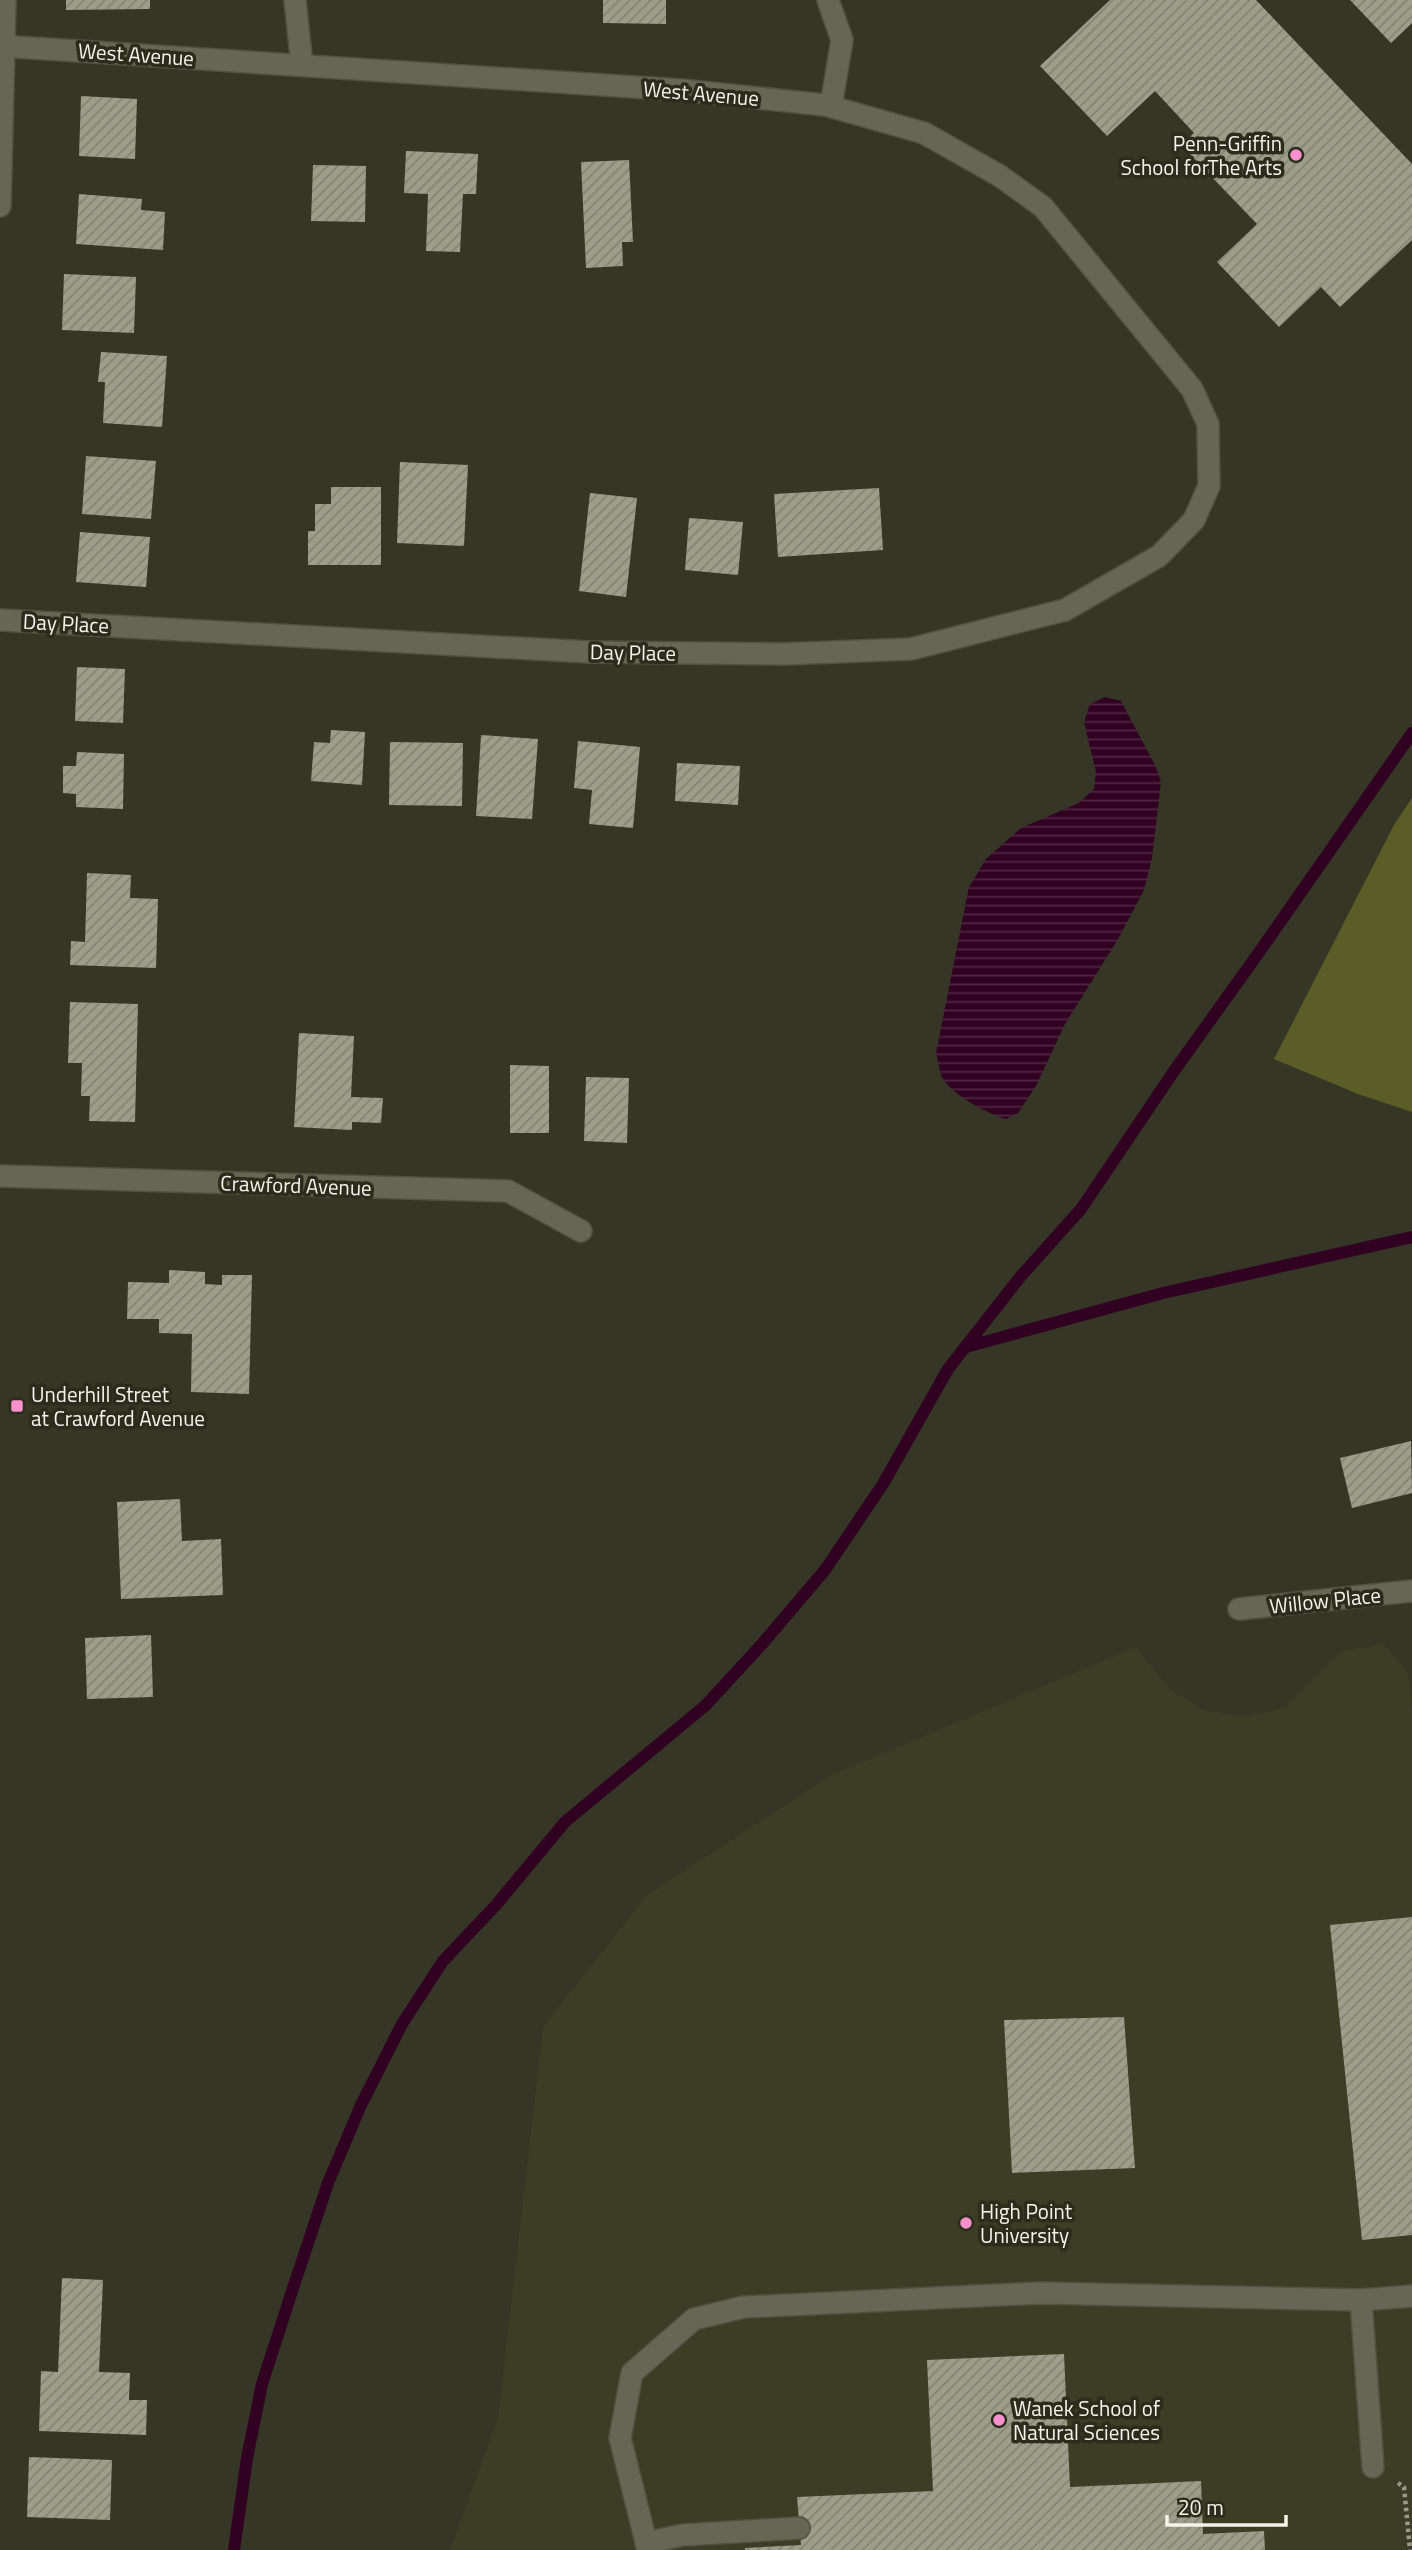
<svg xmlns="http://www.w3.org/2000/svg" width="1412" height="2550" viewBox="0 0 1412 2550" font-family="'Titillium Web',sans-serif">
  <style>
    .built { fill: #3b3d24 }
    .pitch { fill: #5a5e26 }
    .water { fill: url(#water-rules) }
    .lines { fill: none; stroke-linecap: round; stroke-linejoin: round }
    .stream { stroke: #310122; stroke-width: 12 }
    .building { fill: url(#building-hatch) }
    .lane-casing { stroke: #505142; stroke-width: 24 }
    .street-casing { stroke: #505142; stroke-width: 24 }
    .path { stroke: #999a8c; stroke-width: 4.5; stroke-dasharray: 3.5 3.5; stroke-linecap: butt }
    .lane { stroke: #656754; stroke-width: 21 }
    .street { stroke: #656754; stroke-width: 21 }
    .poi-dot { fill: #f790cd; stroke: #2b2c1b; stroke-width: 2.5 }
    .labels { text-anchor: middle; dominant-baseline: central; stroke-width: 7; stroke-linejoin: round; paint-order: stroke }
    .street-label { font-size: 21px; fill: #f3f4e9; stroke: #2b2c1b }
    .poi-label { font-size: 21px; fill: #f3f4e9; stroke: #2b2c1b; text-anchor: start }
  </style>
  <defs>
    <pattern id="water-rules" width="6" height="5" patternUnits="userSpaceOnUse" patternTransform="scale(1.75)"><rect width="6" height="5" fill="#310122"/><path d="M0 2.5h6" fill="none" stroke="#4f2742"/></pattern>
    <pattern id="building-hatch" width="6" height="6" patternUnits="userSpaceOnUse" patternTransform="scale(1.75)"><rect width="6" height="6" fill="#9c9e89"/><path d="M-1 1l2-2M0 6l6-6M5 7l2-2" fill="none" stroke="#838475"/></pattern>
  </defs>
  <rect width="100%" height="100%" fill="#353625"/>
  <!-- built -->
  <path class="built" d="M1384 1644 1408 1673 1412 1711V2550H450L498 2418 543 2027 646 1896 831 1775 1136 1647 1170 1689 1204 1710 1243 1717 1286 1707 1342 1651Z"/>
  <!-- pitch -->
  <path class="pitch" d="M1412 798V1112L1358 1094 1274 1059 1394 825Z"/>
  <!-- water -->
  <path class="water" d="M1105 697 1121 701 1156 767 1161 782 1152 858 1144 890 1117 941 1065 1024 1036 1086 1018 1113 1006 1119C987 1113 950 1095 941 1075 939 1068 938 1060 936 1053L969 887 986 859 1021 828 1079 803 1094 789 1096 772 1084 722 1090 704Z"/>
  <g class="lines">
    <!-- stream -->
    <g class="stream">
      <path d="M966 1347 1163 1293 1412 1237"/>
      <path d="M234 2550 247 2458 262 2384 295 2282 328 2183 361 2105 402 2024 443 1961 496 1905 565 1822 706 1705 762 1644 825 1570 883 1484 948 1369 1021 1276 1081 1209 1174 1071 1260 951 1412 733"/>
    </g>
  </g>
  <!-- building -->
  <g class="building">
    <path d="M66 0H150V9L66 10Z"/>
    <path d="M603 0H666V24L603 23Z"/>
    <path d="M1110 0H1256L1412 164V240L1340 307 1321 287 1279 327 1217 262 1257 224 1181 145 1194 133 1155 91 1107 136 1040 66Z"/>
    <path d="M1350 0H1412V23L1391 43Z"/>
    <path d="M81 96 137 99 135 159 79 156Z"/>
    <path d="M406 151 478 154 476 194H463L460 252 426 251 428 194 404 193Z"/>
    <path d="M629 160 633 242H622L623 266 586 268 581 162Z"/>
    <path d="M313 165 366 166 365 222 311 221Z"/>
    <path d="M79 194 142 199 141 210 165 212 163 250 76 244Z"/>
    <path d="M64 274 136 277 134 333 62 330Z"/>
    <path d="M101 352 167 356 162 427 103 423 105 382H98Z"/>
    <path d="M86 456 156 461 151 519 82 514Z"/>
    <path d="M400 462 468 465 464 546 397 543Z"/>
    <path d="M331 487H381V565H308V531H315V504H331Z"/>
    <path d="M879 488 883 550 778 557 774 494Z"/>
    <path d="M590 493 637 498 626 597 579 591Z"/>
    <path d="M689 518 743 522 738 575 685 570Z"/>
    <path d="M80 532 150 537 146 587 76 582Z"/>
    <path d="M77 667 125 669 123 723 75 721Z"/>
    <path d="M331 730 365 732 362 785 311 781 314 742 330 743Z"/>
    <path d="M481 735 538 739 532 819 476 816Z"/>
    <path d="M578 741 640 747 633 828 589 824 592 790 574 788Z"/>
    <path d="M390 742 463 743 462 806 389 805Z"/>
    <path d="M77 752 124 754 123 809 76 807V794L63 793V766H76Z"/>
    <path d="M677 763 740 766 738 805 675 801Z"/>
    <path d="M87 873 131 875 130 898 158 899 156 968 70 965 71 941 85 942Z"/>
    <path d="M70 1002 138 1004 135 1122 89 1121 90 1096H81L82 1063H68Z"/>
    <path d="M299 1033 354 1036 351 1097 383 1098 381 1123 352 1122V1130L294 1127Z"/>
    <path d="M510 1065 549 1066V1133H510Z"/>
    <path d="M586 1077 629 1078 627 1143 584 1141Z"/>
    <path d="M169 1270 205 1272V1284L222 1285V1275H252L249 1394 191 1392 192 1334 159 1333V1319H127L128 1282 169 1283Z"/>
    <path d="M1411 1441 1412 1493 1352 1508 1340 1458Z"/>
    <path d="M180 1499 182 1541 221 1539 223 1595 121 1599 117 1502Z"/>
    <path d="M151 1635 153 1697 87 1699 85 1638Z"/>
    <path d="M1412 1917V2235L1362 2240 1330 1925Z"/>
    <path d="M1124 2017 1135 2168 1012 2173 1004 2020Z"/>
    <path d="M62 2278 103 2280 99 2372 130 2373 129 2400H147L146 2435 39 2431 41 2371 58 2372Z"/>
    <path d="M1064 2354 1070 2487 1201 2481 1203 2534 1264 2531 1265 2550H745V2548L801 2545 797 2497 933 2491 927 2360Z"/>
    <path d="M29 2457 112 2460 110 2520 27 2517Z"/>
  </g>
  <g class="lines">
    <!-- lane casing -->
    <g class="lane-casing">
      <g id="lane">
        <path d="M828 0 842 40 831 106"/>
        <path d="M1361 2300 1373 2467"/>
        <path d="M646 2543 683 2535 799 2528"/>
        <path d="M648 2550 620 2438 632 2373 694 2319 744 2307 1041 2293 1361 2300 1412 2296"/>
      </g>
    </g>
    <!-- street casing -->
    <g class="street-casing">
      <g id="street">
        <path d="M295 0 302 65"/>
        <path d="M0 46 681 90 825 105 924 133 1000 176 1043 207 1192 389 1208 424 1209 486 1194 520 1159 556 1065 610 911 649 783 654 589 652 0 620"/>
        <path d="M0 206 5 0"/>
        <path d="M0 1176 508 1191 581 1231"/>
        <path d="M1239 1609 1412 1591"/>
      </g>
    </g>
    <!-- path -->
    <path class="path" d="M1398 2483 1404 2487 1410 2550"/>
    <!-- lane -->
    <use href="#lane" class="lane"/>
    <!-- street -->
    <use href="#street" class="street"/>
  </g>
  <!-- markers -->
  <g class="poi-dot">
    <circle cx="1296" cy="155" r="7"/>
    <rect x="10" y="1399" width="14" height="14" rx="3.5"/>
    <circle cx="966" cy="2223" r="7"/>
    <circle cx="999" cy="2420" r="7"/>
  </g>
  <g class="labels">
    <!-- street labels -->
    <g class="street-label">
      <text transform="translate(136 54) rotate(4)">West Avenue</text>
      <text transform="translate(701 93) rotate(5)">West Avenue</text>
      <text transform="translate(66 623) rotate(3)">Day Place</text>
      <text transform="translate(633 652) rotate(1)">Day Place</text>
      <text transform="translate(296 1185) rotate(2)">Crawford Avenue</text>
      <text transform="translate(1325 1600) rotate(-6)">Willow Place</text>
    </g>
    <!-- poi labels -->
    <g class="poi-label">
      <text x="1282" y="143" text-anchor="end">Penn-Griffin<tspan x="1282" dy="24">School forThe Arts</tspan></text>
      <text x="31" y="1394">Underhill Street<tspan x="31" dy="24">at Crawford Avenue</tspan></text>
      <text x="980" y="2211">High Point<tspan x="980" dy="24">University</tspan></text>
      <text x="1013" y="2408">Wanek School of<tspan x="1013" dy="24">Natural Sciences</tspan></text>
    </g>
  </g>
  <!-- scale -->
  <path d="M1167 2515v10h119v-10" fill="none" stroke="#f3f4e9" stroke-width="3.5"/>
  <text x="1178" y="2515" font-size="21" fill="#f3f4e9" stroke="#2b2c1b" stroke-width="5" paint-order="stroke">20 m</text>
</svg>
